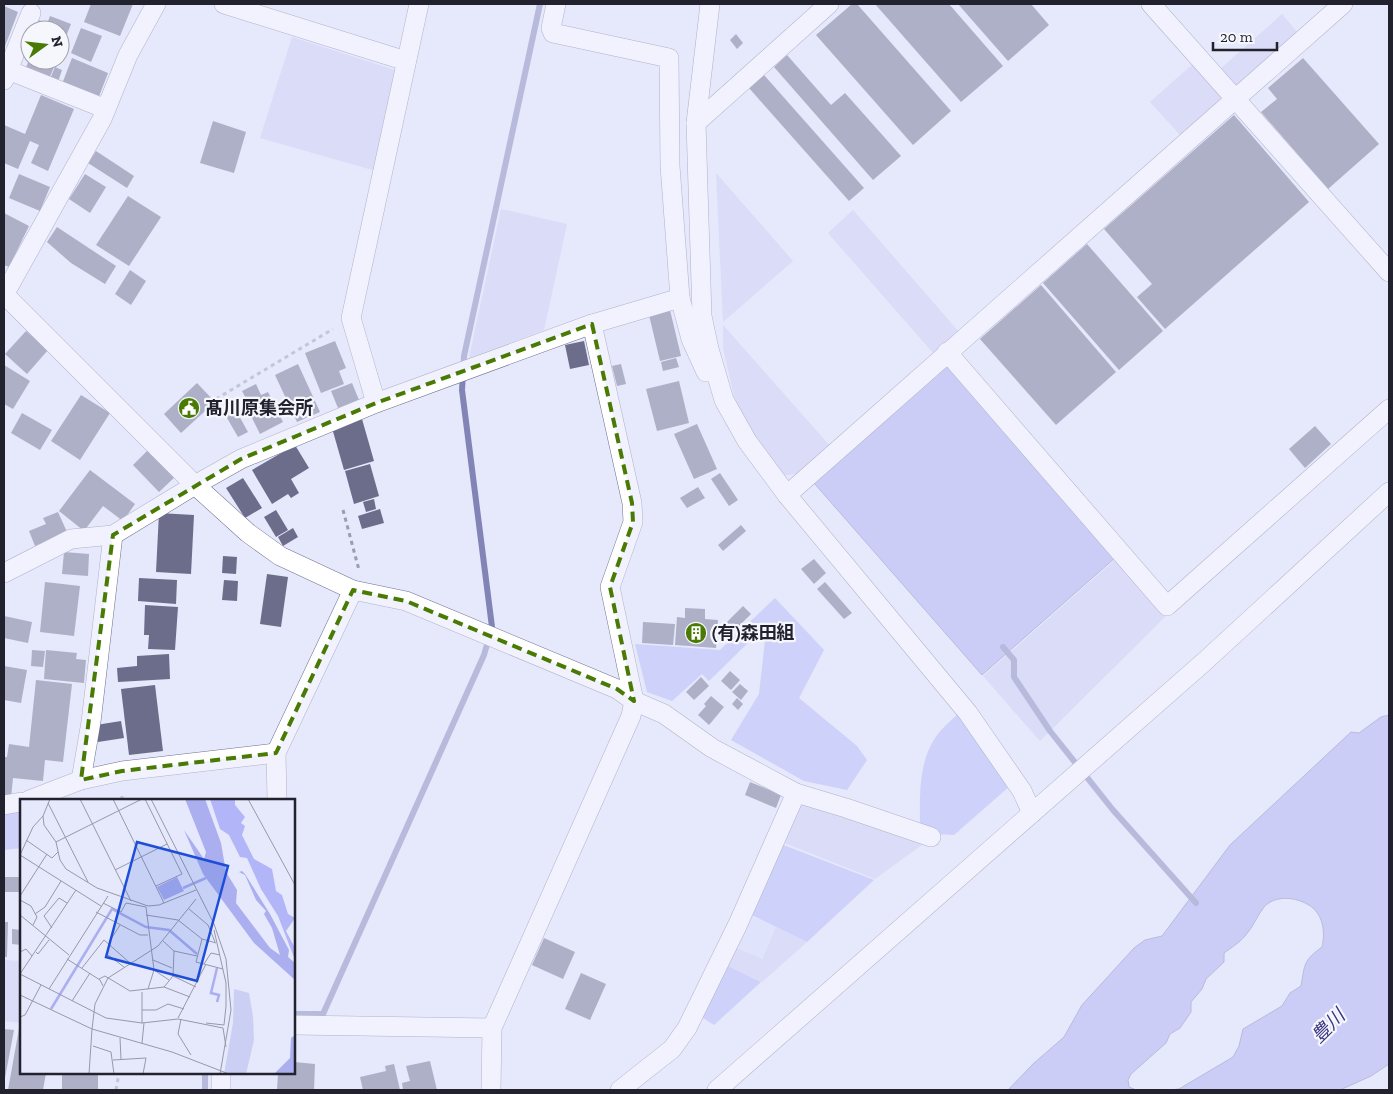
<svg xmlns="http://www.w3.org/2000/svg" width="1393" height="1094" viewBox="0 0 1393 1094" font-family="'Zilla Slab','Noto Sans JP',serif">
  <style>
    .built { fill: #daddfd }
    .green { fill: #cccff4 }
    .forest { fill: #b2b5f7 }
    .water { fill: #abaeef; stroke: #8284b5 }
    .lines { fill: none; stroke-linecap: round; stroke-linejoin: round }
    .stream { stroke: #8284b5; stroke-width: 6 }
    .building { fill: #6b6d8a }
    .street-casing { stroke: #707290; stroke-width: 20 }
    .path { stroke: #9b9cad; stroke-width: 3; stroke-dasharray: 4 4; stroke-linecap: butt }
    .street { stroke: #fff; stroke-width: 19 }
    .marked { fill: none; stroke: #497a03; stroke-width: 4; stroke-dasharray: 10 6; stroke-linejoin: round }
    .labels { text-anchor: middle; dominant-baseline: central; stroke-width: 4.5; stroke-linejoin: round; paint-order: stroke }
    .poi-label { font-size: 18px; font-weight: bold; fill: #21222e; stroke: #f6f6fd; text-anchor: start }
    .water-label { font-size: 19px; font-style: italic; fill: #3c3783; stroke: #f6f6fd }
    .inset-river { fill: none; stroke: #abaeef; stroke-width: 2.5 }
    .inset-road { fill: none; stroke: #9799aa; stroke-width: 1 }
    .view { fill: #1d4ed8; fill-opacity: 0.15; stroke: #1d4ed8; stroke-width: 2.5 }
    .inset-edge { fill: none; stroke: #21222e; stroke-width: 2.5 }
  </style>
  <rect width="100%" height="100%" fill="#e6e8fc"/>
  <!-- built -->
  <path class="built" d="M749 915 776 927 761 959 735 947Z"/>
  <!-- green -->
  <g class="green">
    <path d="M1282 14 1298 33 1235 89 1219 70Z"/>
    <path d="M292 37 398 71 376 171 260 138Z"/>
    <path d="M1194 63 1224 98 1181 136 1150 102Z"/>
    <path d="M716 173 793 261 723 322Z"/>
    <path d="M501 209 567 224 544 330 469 358Z"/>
    <path d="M853 210 959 332 934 354 828 233Z"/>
    <path d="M723 325 830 446 799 473 790 475H782L752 436 734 396 723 348Z"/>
    <path d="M1117 558 1167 615 1040 741 983 676Z"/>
    <path d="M799 801 926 842 875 879 782 842Z"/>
    <path d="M776 927 807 942 762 982 726 965 735 947 762 959Z"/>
    <path d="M4 960 21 961V1023L4 1021Z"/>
  </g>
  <!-- forest -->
  <g class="forest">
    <path d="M775 598 824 650 799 698 857 746 867 760 847 790 804 781 731 740 759 694 765 640 758 633 709 681 702 674 672 701 647 692 635 644 720 650Z"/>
    <path d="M960 712 1011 785 954 835 938 834 920 825C920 795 918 760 938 734 944 726 953 719 960 712Z"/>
    <path d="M21 809V848L4 850V811Z"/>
    <path d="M781 844 874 880 807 942 750 914Z"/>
    <path d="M726 965 761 982 714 1025 700 1016Z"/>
  </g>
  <!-- water -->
  <g class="water">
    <path d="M947 365 1116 557 982 675 814 483Z"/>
    <path d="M1389 715V1064L1371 1076 1340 1090H1169L1179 1089 1233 1057 1239 1046 1243 1029 1282 1006 1290 993 1301 986C1305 964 1303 961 1322 947 1325 934 1324 918 1313 908 1301 898 1277 893 1264 907 1257 916 1253 927 1245 936 1240 942 1231 948 1224 953V962L1206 979 1202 989 1191 1002V1012L1180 1028 1170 1034 1166 1043 1131 1074 1128 1080 1129 1087 1136 1090H1008L1033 1064 1064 1037 1082 1005 1134 948 1145 940 1162 936 1230 845 1351 732 1359 733 1381 717Z"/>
  </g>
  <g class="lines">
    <!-- stream -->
    <g class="stream">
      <path d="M1003 647 1014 660V677L1050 731 1113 810 1196 903"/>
      <path d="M294 1014H323L484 655 492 627 462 390 464 356 540 4"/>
      <path d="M205 1073V1090"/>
    </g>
  </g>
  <!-- building -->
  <g class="building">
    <path d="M91 4H133L120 36 84 22Z"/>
    <path d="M852 4H857L951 111 913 145 816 35Z"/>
    <path d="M875 4H949L1003 66 961 102Z"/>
    <path d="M958 4H1031L1049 25 1008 61Z"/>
    <path d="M4 6 18 12 4 49Z"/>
    <path d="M50 16 71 24 60 51V30H35L39 20 47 24Z"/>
    <path d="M81 28 102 36 91 62 71 53Z"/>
    <path d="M736 34 743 43 737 49 730 40Z"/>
    <path d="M787 55 831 105 845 93 901 156 873 180 774 67Z"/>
    <path d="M72 58 108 73 98 99 62 84Z"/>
    <path d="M1303 58 1379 144 1328 189 1261 112 1277 99 1268 88Z"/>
    <path d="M29 60H57L49 79 25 70Z"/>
    <path d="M55 67 62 70 58 82 50 79Z"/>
    <path d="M764 75 864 188 849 201 749 88Z"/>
    <path d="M41 95 74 109 48 171 31 163 39 145 30 141 18 169 4 163V125L25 134Z"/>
    <path d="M1234 115 1309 202 1165 329 1137 297 1152 284 1104 229Z"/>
    <path d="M213 121 246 132 234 173 200 163Z"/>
    <path d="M96 151 134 176 127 188 88 163Z"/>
    <path d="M19 174 50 187 40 211 9 198Z"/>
    <path d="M85 174 106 187 90 213 69 199Z"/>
    <path d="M128 196 161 217 129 266 96 245Z"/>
    <path d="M4 213 29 226 9 267 4 265Z"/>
    <path d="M57 227 116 266 105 284 71 263 47 242Z"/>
    <path d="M1087 244 1163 331 1119 370 1043 283Z"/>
    <path d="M130 270 146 281 131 305 115 294Z"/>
    <path d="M1041 285 1116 372 1056 425 980 339Z"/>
    <path d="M670 310 681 356 660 361 649 315Z"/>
    <path d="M26 331 48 350 27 374 5 354Z"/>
    <path d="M335 341 346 368 339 371 344 384 321 393 305 353Z"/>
    <path d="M584 341 589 365 570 369 565 345Z"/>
    <path d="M676 358 679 367 663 371 661 362Z"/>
    <path d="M298 364 320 412 297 422 275 375Z"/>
    <path d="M621 364 626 384 617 386 612 366Z"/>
    <path d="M4 365 30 381 13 409 4 404Z"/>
    <path d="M679 381 689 423 657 431 646 389Z"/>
    <path d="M197 383 215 402 181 433 164 414Z"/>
    <path d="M352 383 359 400 338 408 331 391Z"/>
    <path d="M256 384 261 395 268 392 283 422 260 434 251 416 254 414 242 391Z"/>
    <path d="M81 395 110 413 80 460 51 441Z"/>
    <path d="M233 405 248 432 238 437 223 411Z"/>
    <path d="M22 413 52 430 40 450 11 433Z"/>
    <path d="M362 419 374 461 344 470 332 428Z"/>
    <path d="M697 424 717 469 694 479 674 434Z"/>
    <path d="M1315 426 1331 444 1305 468 1289 449Z"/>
    <path d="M295 445 309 468 291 479 299 493 291 498 288 494 272 504 252 470Z"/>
    <path d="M150 448 177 475 159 492 133 465Z"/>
    <path d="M370 464 379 496 354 504 345 471Z"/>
    <path d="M90 470 135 504 123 521 103 506 84 531 59 511Z"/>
    <path d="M720 473 738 500 729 506 711 479Z"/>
    <path d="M243 478 262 508 245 518 226 488Z"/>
    <path d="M698 487 705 498 687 508 680 498Z"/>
    <path d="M374 499 376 509 366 512 363 502Z"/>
    <path d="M380 509 384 523 362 529 358 516Z"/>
    <path d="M276 510 288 530 276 537 264 517Z"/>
    <path d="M58 512 67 532 35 546 29 531 46 524 43 518Z"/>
    <path d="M159 513 194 515 191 574 156 572Z"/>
    <path d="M741 525 746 531 723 551 718 545Z"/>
    <path d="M293 528 298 537 283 546 278 537Z"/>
    <path d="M64 552 89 554 88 576 62 574Z"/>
    <path d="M223 556 237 557 236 574 222 573Z"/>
    <path d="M814 559 826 573 814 584 801 569Z"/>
    <path d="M267 574 288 577 281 627 260 624Z"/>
    <path d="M139 578 177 580 176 604 138 601Z"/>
    <path d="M224 580 238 581 237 601 222 600Z"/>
    <path d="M45 582 80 586 74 636 40 632Z"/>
    <path d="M825 582 852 613 844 619 817 589Z"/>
    <path d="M145 605 178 607 175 650 148 649 149 635H144Z"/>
    <path d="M743 606 751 614 731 634 723 626Z"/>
    <path d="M685 608 705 609V619L718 620 716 648 675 645 677 617 685 618Z"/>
    <path d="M4 616 32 622 28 643 4 638Z"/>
    <path d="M643 622 675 624 673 645 642 643Z"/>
    <path d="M32 650 45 651 43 667 31 666Z"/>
    <path d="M46 650 77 653 76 659 86 660 84 683 44 679Z"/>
    <path d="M169 654 170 679 118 682 117 668 137 666V656Z"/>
    <path d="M4 666 27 670 21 703 4 700Z"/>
    <path d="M730 671 740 680 731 690 721 681Z"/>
    <path d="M701 677 709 686 694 700 686 692Z"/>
    <path d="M36 680 72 684 63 762 45 760 43 781 13 778 11 798 4 797V757H7L9 744 29 747Z"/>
    <path d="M740 684 748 691 741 700 732 692Z"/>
    <path d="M155 685 163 751 129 755 121 689Z"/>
    <path d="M711 696 724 707 709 725 698 715 706 706 704 704Z"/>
    <path d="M737 698 743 704 738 710 732 704Z"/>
    <path d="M121 721 124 738 98 742 96 725Z"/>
    <path d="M750 782 781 795 776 808 745 795Z"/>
    <rect x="4" y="877" width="17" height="15"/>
    <path d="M4 922H8L7 957H4Z"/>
    <path d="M12 929 21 930V945L12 944Z"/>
    <path d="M544 938 575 952 563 979 532 965Z"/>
    <path d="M581 973 606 984 590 1020 565 1009Z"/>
    <path d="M20 1023 21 1073H46L43 1090H8Z"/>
    <path d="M4 1029 14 1030 5 1078H4Z"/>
    <path d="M430 1061 437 1090H403L402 1083 410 1081 406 1066Z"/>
    <path d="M294 1062 315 1064 314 1090H277L278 1073H294Z"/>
    <path d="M394 1064 400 1090H363L360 1077 386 1071 385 1066Z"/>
    <rect x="62" y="1073" width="36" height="17"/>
  </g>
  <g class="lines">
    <!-- street casing -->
    <g class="street-casing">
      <g id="street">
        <path d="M224 4 406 61"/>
        <path d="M556 4 551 28 553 33 669 58 670 166 680 298 691 339 706 372"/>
        <path d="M710 4 696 123 702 316 709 349 724 400 747 441 787 495 968 713 1022 791 1032 813"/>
        <path d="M1151 4 1389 272"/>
        <path d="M8 70 106 109"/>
        <path d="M4 80 31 13"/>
        <path d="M696 123 829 4"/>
        <path d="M4 294 195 485 248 533 280 556 353 590 406 601 617 689 634 701 664 714 712 748 796 793 846 808 931 837"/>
        <path d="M4 295 102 119 128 55 156 4"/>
        <path d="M947 352 1167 606 1389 409"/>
        <path d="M376 403 351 318 419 4"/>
        <path d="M787 495 1343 4"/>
        <path d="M4 573 71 539 113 535 195 485 241 459 376 403 592 324 680 298"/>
        <path d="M81 780 91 722 113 535"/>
        <path d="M29 800 81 780 122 771 276 753"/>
        <path d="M277 800 276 753 353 590"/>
        <path d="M4 805 21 802"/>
        <path d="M294 1025 492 1028"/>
        <path d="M221 1073V1090"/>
        <path d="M491 1090 492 1028 631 716 634 701 610 587 633 522 632 503 592 324"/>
        <path d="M620 1090 672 1049 687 1028 738 924 796 793"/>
        <path d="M717 1090 1204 662 1389 492"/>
      </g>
    </g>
    <!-- path -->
    <g class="path">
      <path d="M216 399 333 329"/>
      <path d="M343 510 359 570"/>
      <path d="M122 800V792"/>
      <path d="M116 1090 119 1073"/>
    </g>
    <!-- street -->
    <use href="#street" class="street"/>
  </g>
  <!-- marked area -->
  <path d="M0 0H1393V1094H0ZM592 324 632 503 633 522 610 587 634 701 617 689 406 601 353 590 276 753 122 771 81 780 113 535 241 459 376 403Z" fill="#e6e8fc" fill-opacity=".55" fill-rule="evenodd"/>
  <path class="marked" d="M592 324 632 503 633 522 610 587 634 701 617 689 406 601 353 590 276 753 122 771 81 780 113 535 241 459 376 403Z"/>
  <!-- icons -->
  <defs>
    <g id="civic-disc" transform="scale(1.125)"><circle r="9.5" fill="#497a03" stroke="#f6f6fd"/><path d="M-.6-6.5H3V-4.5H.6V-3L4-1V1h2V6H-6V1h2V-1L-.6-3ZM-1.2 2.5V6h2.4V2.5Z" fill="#fff"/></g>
    <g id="building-disc" transform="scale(1.125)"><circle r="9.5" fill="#497a03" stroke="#f6f6fd"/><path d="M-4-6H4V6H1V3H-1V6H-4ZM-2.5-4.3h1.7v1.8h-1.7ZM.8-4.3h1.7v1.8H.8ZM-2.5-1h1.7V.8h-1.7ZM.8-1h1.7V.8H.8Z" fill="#fff"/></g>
  </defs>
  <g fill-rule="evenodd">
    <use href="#civic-disc" x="189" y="408"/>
    <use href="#building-disc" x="696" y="633"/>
  </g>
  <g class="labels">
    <!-- poi labels -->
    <g class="poi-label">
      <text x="205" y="408">髙川原集会所</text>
      <text x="712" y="633">(有)森田組</text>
    </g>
    <!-- water labels -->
    <g class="water-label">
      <text transform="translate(1328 1026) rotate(-45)">豊川</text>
    </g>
  </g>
  <!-- overview -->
  <g transform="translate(20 799)">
    <rect width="275" height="275" fill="#e6e8fc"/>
    <path d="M214 190 229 194 233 217 234 241 226 275H204L213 224Z" fill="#cccff4"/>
    <path d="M190 0H215V6L225 18 221 24 225 27 222 36 234 60 252 70 256 92 262 96 268 115 275 119 266 132 275 149V161L258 117 241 90 227 59 220 58 209 36 200 30Z" fill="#b2b5f7"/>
    <path d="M165 0H185L201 44 206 73 217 91 216 104 250 149 260 156 252 129 244 115 246 112 236 101 225 76 219 73 222 72 225 75 250 115 269 151 268 158 275 164V181L234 144 183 75 164 31 184 60 186 53ZM157 78 164 92 144 101 137 88ZM275 236V275H254L270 259 271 239Z" fill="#abaeef"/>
    <path class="inset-river" d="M163 89 186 79M197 169 191 194 199 196 197 203M31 210 92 110 126 128 149 131 177 155"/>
    <path class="inset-road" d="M30 0 23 17 24 26 36 43 40 61 46 70 77 89 128 107 139 106 176 91M60 0 111 102M93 0 144 104M125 0 162 75 136 87M131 0 194 125 206 160 211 211 200 275M228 0 275 86M28 4 68 83M6 41 32 59 38 53M36 43 122 0M0 56 81 107M0 56 13 28 23 17M95 71 147 45M56 91 0 175 86 219 122 224 158 220 203 229 206 248M0 97 27 55M0 101 11 107 17 118 13 126M83 104 101 113 106 104 126 108M126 108 134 171 128 190M169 110 188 126 195 143M76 113 120 136H128M15 115 25 108 41 82M0 116 49 156M126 116 158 121 182 140 196 144M32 129 24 117 39 99 47 104M182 140 176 163 203 170M143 142 154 152 177 157M89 143 100 126M0 153 6 150 12 157M16 153 18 155 29 141M88 156 104 168M47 160 80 181 83 187M133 161 152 169M184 165 191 154 200 156M62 169 84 141 110 164M134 171 149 181M153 177 176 188M79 180 85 177 110 192 144 188 153 177 154 152M144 188 170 198M29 190 88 97M122 193V224M0 196 72 230 75 205 88 179 138 147 176 100M52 202 70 174M122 211H136L148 205 164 210M0 218 5 216 21 186M158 219 186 165M161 220 158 235 171 256M186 224 204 226 206 207V184L194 131M100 239 101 260M122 244 124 224M73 247 91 253 94 275M93 261 126 259 123 275M69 275 72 230 152 253 209 275"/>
    <path class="view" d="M117 43 208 67 177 182 86 158Z"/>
    <rect width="275" height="275" class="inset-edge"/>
  </g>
  <!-- border -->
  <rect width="1393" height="1094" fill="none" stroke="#21222e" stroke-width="10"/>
  <!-- north arrow -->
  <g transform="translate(45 45) rotate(75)"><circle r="24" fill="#f6f6fd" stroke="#a1a1aa"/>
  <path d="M0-4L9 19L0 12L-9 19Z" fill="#497a03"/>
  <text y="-8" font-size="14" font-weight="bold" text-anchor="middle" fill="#21222e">N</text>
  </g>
  <!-- scale -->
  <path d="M1213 42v8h64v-8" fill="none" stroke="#21222e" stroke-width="2.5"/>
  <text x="1220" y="42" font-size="15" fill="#21222e" stroke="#f6f6fd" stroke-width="4" paint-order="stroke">20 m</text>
</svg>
